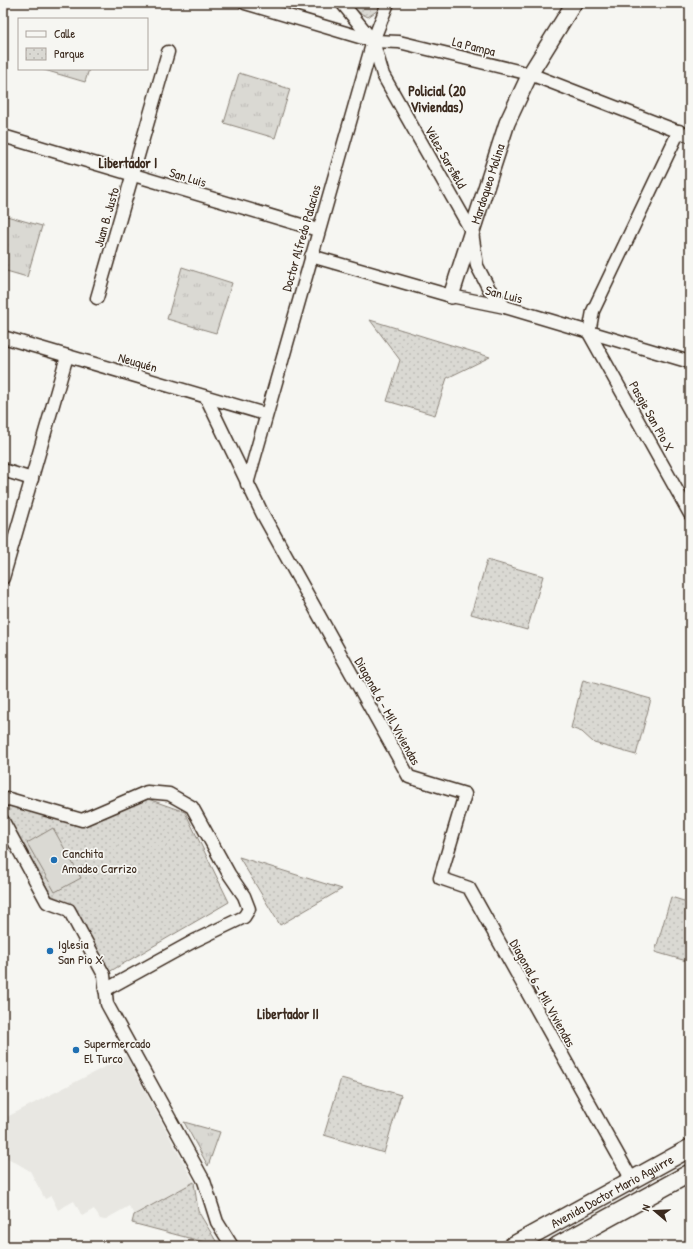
<svg xmlns="http://www.w3.org/2000/svg" width="693" height="1249" viewBox="0 0 693 1249" font-family="'Patrick Hand',sans-serif">
  <style>
    .built { fill: #e8e7e2 }
    .grass { fill: url(#grass-tufts); stroke: #8a8278 }
    .park { fill: url(#park-dots); stroke: #8a8278 }
    .garden { fill: #dad9d3; stroke: #8a8278 }
    .lines { fill: none; stroke-linecap: round; stroke-linejoin: round }
    .minor-casing { stroke: #3b2a1e; stroke-width: 15 }
    .tertiary-casing { stroke: #3b2a1e; stroke-width: 18 }
    .secondary-casing { stroke: #3b2a1e; stroke-width: 20 }
    .minor { stroke: #f6f6f2; stroke-width: 12 }
    .tertiary { stroke: #f6f6f2; stroke-width: 15 }
    .secondary { stroke: #f6f6f2; stroke-width: 17 }
    .poi-dot { fill: #1f6fb2; stroke: #f6f6f2; stroke-width: 1.5 }
    .labels { text-anchor: middle; dominant-baseline: central; stroke-width: 3.5; stroke-linejoin: round; paint-order: stroke }
    .street-label { font-size: 13px; fill: #3b2a1e; stroke: #f6f6f2 }
    .poi-label { font-size: 13px; fill: #3b2a1e; stroke: #f6f6f2; text-anchor: start }
    .neighbourhood-label { font-size: 14px; font-weight: bold; fill: #3b2a1e; stroke: #f6f6f2 }
  </style>
  <defs>
    <pattern id="grass-tufts" width="24" height="20" patternUnits="userSpaceOnUse"><rect width="24" height="20" fill="#dad9d3"/><path d="M3 7l-1-3M5 7V3M7 7l1-3M15 17l-1-3M17 17v-4M19 17l1-3" fill="none" stroke="#bcbab5"/></pattern>
    <pattern id="park-dots" width="8" height="8" patternUnits="userSpaceOnUse"><rect width="8" height="8" fill="#dad9d3"/><path d="M2 2h.1M6 6h.1" fill="none" stroke="#bcbab5" stroke-width="1.8" stroke-linecap="round"/></pattern>
  </defs>
  <rect width="100%" height="100%" fill="#f6f6f2"/>
  <filter id="ink" filterUnits="userSpaceOnUse"><feTurbulence type="fractalNoise" baseFrequency=".025" numOctaves="2"/><feDisplacementMap in="SourceGraphic" scale="8" xChannelSelector="R" yChannelSelector="G"/><feConvolveMatrix kernelMatrix="1 2 1 2 8 2 1 2 1" color-interpolation-filters="sRGB"/></filter>
  <g filter="url(#ink)">
    <!-- built -->
    <path class="built" d="M126 1056 194 1182 134 1215 129 1206 104 1220 100 1219 94 1209 82 1216 74 1201 58 1210 51 1196 45 1199 30 1171 8 1158 3 1160V1119Z"/>
    <!-- grass -->
    <g class="grass">
      <path d="M41 69H89L85 82Z"/>
      <path d="M239 73 290 89 275 138 224 123Z"/>
      <path d="M3 215 42 226 27 277 3 270Z"/>
      <path d="M182 267 232 283 216 333 167 319Z"/>
      <path d="M184 1122 220 1132 208 1166Z"/>
    </g>
    <!-- park -->
    <g class="park">
      <path d="M351 3H381L378 10 368 17 356 11Z"/>
      <path d="M370 320 490 357 447 378 435 415 387 401 400 360Z"/>
      <path d="M487 560 543 576 527 630 471 614Z"/>
      <path d="M583 680 651 699 636 755 594 743 582 732 571 728Z"/>
      <path d="M148 799 185 812 229 902 109 972 73 906 51 895 4 810 9 805 84 825Z"/>
      <path d="M239 857 342 889 280 925Z"/>
      <path d="M671 897 690 903V962L655 952Z"/>
      <path d="M341 1078 401 1095 384 1153 324 1135Z"/>
      <path d="M194 1182 198 1211 219 1246 132 1223 134 1215Z"/>
    </g>
    <!-- garden -->
    <path class="garden" d="M53 828 81 878 55 892 27 843Z"/>
    <g class="lines">
      <!-- minor casing -->
      <g class="minor-casing">
        <g id="minor">
          <path d="M245 3 373 41 399 42 530 74 690 136"/>
          <path d="M342 3 373 41 383 75 472 232 477 266 489 289 505 307"/>
          <path d="M679 131 593 311 589 333 690 514"/>
          <path d="M3 136 318 230"/>
          <path d="M311 256 451 296 505 307 690 362"/>
          <path d="M97 298 168 52"/>
          <path d="M3 337 265 414"/>
          <path d="M206 397 262 513 409 777 465 794 440 878 469 888 632 1180"/>
          <path d="M3 470 32 479"/>
          <path d="M247 484 373 41 388 3"/>
          <path d="M3 578 67 356"/>
          <path d="M3 800 9 799 82 820 147 792 169 794 192 807 229 874 244 896 249 909 244 917 194 941 105 990"/>
          <path d="M3 821 47 902 69 910 104 975 107 1004 204 1181 217 1222 232 1246"/>
        </g>
      </g>
      <!-- tertiary casing -->
      <g class="tertiary-casing">
        <g id="tertiary">
          <path id="s1" d="M451 296 507 123 530 74 574 3"/>
        </g>
      </g>
      <!-- secondary casing -->
      <g class="secondary-casing">
        <g id="secondary">
          <path id="s2" d="M512 1246 690 1148"/>
          <path d="M557 1246 690 1173"/>
        </g>
      </g>
      <!-- minor -->
      <use href="#minor" class="minor"/>
      <!-- tertiary -->
      <use href="#tertiary" class="tertiary"/>
      <!-- secondary -->
      <use href="#secondary" class="secondary"/>
    </g>
  </g>
  <!-- markers -->
  <g class="poi-dot">
    <circle cx="54" cy="860" r="4"/>
    <circle cx="50" cy="951" r="4"/>
    <circle cx="76" cy="1050" r="4"/>
  </g>
  <g class="labels">
    <!-- street labels -->
    <g class="street-label">
      <text transform="translate(474 46) rotate(14)">La Pampa</text>
      <text transform="translate(446 157) rotate(60)">Vélez Sarsfield</text>
      <text transform="translate(188 177) rotate(17)">San Luis</text>
      <text stroke="none"><textPath href="#s1" startOffset="118">Mardoqueo Molina</textPath></text>
      <text transform="translate(106 217) rotate(-74)">Juan B. Justo</text>
      <text transform="translate(301 238) rotate(-74)">Doctor Alfredo Palacios</text>
      <text transform="translate(504 294) rotate(14)">San Luis</text>
      <text transform="translate(138 362) rotate(16)">Neuquén</text>
      <text transform="translate(652 416) rotate(61)">Pasaje San Pio X</text>
      <text transform="translate(388 711) rotate(61)">Diagonal 6 - Mil Viviendas</text>
      <text transform="translate(543 993) rotate(61)">Diagonal 6 - Mil Viviendas</text>
      <text stroke="none"><textPath href="#s2" startOffset="114">Avenida Doctor Mario Aguirre</textPath></text>
    </g>
    <!-- poi labels -->
    <g class="poi-label">
      <text x="62" y="853">Canchita<tspan x="62" dy="15">Amadeo Carrizo</tspan></text>
      <text x="58" y="944">Iglesia<tspan x="58" dy="15">San Pio X</tspan></text>
      <text x="84" y="1043">Supermercado<tspan x="84" dy="15">El Turco</tspan></text>
    </g>
    <!-- neighbourhood labels -->
    <g class="neighbourhood-label">
      <text x="437" y="90">Policial (20<tspan x="437" dy="16">Viviendas)</tspan></text>
      <text x="128" y="162">Libertador I</text>
      <text x="288" y="1013">Libertador II</text>
    </g>
  </g>
  <!-- margin -->
  <rect width="693" height="1249" fill="none" stroke="#f6f6f2" stroke-width="16"/>
  <rect x="8" y="8" width="677" height="1233" fill="none" stroke="#3b2a1e" stroke-width="1.5" filter="url(#ink)"/>
  <!-- legend -->
  <rect x="18" y="18" width="130" height="52" fill="#f6f6f2" stroke="#aba49d"/>
  <rect x="26" y="31" width="20" height="6" fill="#f6f6f2" stroke="#aba49d"/>
  <text x="54" y="38" font-size="12" fill="#3b2a1e">Calle</text>
  <rect x="26" y="48" width="20" height="12" fill="url(#park-dots)" stroke="#aba49d"/>
  <text x="54" y="58" font-size="12" fill="#3b2a1e">Parque</text>
  <!-- north arrow -->
  <g transform="translate(655 1211) rotate(289)" stroke="#f6f6f2" stroke-width="3" paint-order="stroke">
  <path d="M0-3L7 15L0 10L-7 15Z" fill="#3b2a1e"/>
  <text y="-6" font-size="11" font-weight="bold" text-anchor="middle" fill="#3b2a1e">N</text>
  </g>
</svg>
